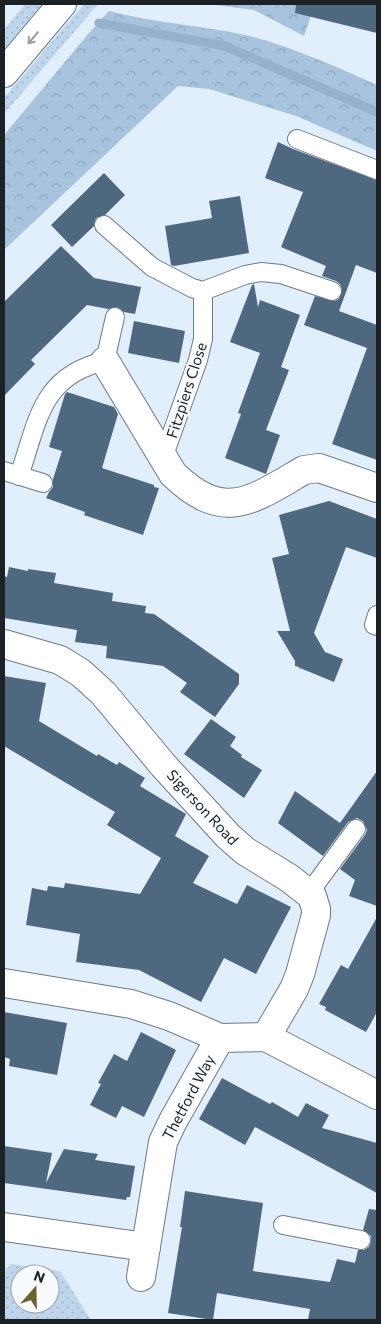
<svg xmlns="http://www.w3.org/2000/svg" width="381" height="1324" viewBox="0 0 381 1324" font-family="Commissioner,sans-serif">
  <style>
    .green { fill: url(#green-dots); fill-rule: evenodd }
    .forest { fill: url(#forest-crowns) }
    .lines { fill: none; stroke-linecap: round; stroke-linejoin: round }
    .stream { stroke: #95b1cc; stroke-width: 9 }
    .building { fill: #4e6880 }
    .lane-casing { stroke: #6e7a85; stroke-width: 20 }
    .street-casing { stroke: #6e7a85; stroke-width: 30 }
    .primary-casing { stroke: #6e7a85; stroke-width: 30 }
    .lane { stroke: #fff; stroke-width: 18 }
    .street { stroke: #fff; stroke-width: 28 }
    .primary { stroke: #fff; stroke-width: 28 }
    .oneway { stroke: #999b9d }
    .labels { text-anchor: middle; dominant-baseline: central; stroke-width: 5; stroke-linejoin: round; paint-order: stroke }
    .street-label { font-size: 15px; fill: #1c2126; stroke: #f8fbfd }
  </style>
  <defs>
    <pattern id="green-dots" width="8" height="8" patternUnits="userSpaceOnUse" patternTransform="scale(1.25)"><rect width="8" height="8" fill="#bed6ec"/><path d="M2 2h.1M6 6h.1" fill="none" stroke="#a3b7ca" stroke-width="1.8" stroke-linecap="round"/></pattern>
    <pattern id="forest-crowns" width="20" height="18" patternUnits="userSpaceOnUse" patternTransform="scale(1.25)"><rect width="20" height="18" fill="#a7c3de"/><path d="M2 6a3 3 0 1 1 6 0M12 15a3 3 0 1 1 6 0" fill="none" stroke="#8fa7be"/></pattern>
  </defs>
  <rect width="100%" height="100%" fill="#e1effc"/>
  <!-- green -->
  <g class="green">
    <path d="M25 4H42L4 50V30Z"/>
    <path d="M84 4H98L4 114V98Z"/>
    <path d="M11 1264 60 1271 91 1320H4V1271ZM20 1274H50V1304H20Z"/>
  </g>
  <!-- forest -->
  <g class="forest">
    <path d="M209 4H315L304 36 254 10Z"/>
    <path d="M109 11C154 23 200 25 245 35 291 46 334 66 377 85V151L296 116 209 89 178 86 4 250V135L89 33Z"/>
  </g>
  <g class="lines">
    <!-- stream -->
    <path class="stream" d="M99 23 225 46 377 112"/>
  </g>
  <!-- building -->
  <g class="building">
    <path d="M296 4H377V33L295 13Z"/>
    <path d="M278 142 293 149 377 180V273L356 265 339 311 377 325V460L332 444 367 348 304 325 315 296 335 301 339 299 342 289 340 284 336 281 322 276 326 266 281 247 303 192 265 178Z"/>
    <path d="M104 173 125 195 105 215 96 218 94 226 72 247 51 225Z"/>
    <path d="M240 196 249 253 174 266 171 265 165 226 212 218 209 201Z"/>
    <path d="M61 246 94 278 141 287 135 314 124 312 117 307 108 309 87 305 31 360 35 364 4 396V302Z"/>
    <path d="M254 284 258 307 260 300 300 315 281 367 289 370 266 430 280 435 266 474 225 458 241 414 238 413 260 353 230 342 252 285Z"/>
    <path d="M134 321 185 331 179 363 128 353Z"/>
    <path d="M67 392 114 407 118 414 102 468 154 485V487L159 488 143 535 84 515 85 512 46 498 49 492 53 487V479L62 451 49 447 65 394Z"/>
    <path d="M329 501 377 519V558L346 547 314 633 325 652 343 659 334 682 300 668V670L299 667 295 666V661L277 631H290L272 558 289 554 279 515Z"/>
    <path d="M9 567 28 571V569L56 573 54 583 113 593 112 601 146 606 145 613 154 614 239 674V684L215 717 180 692 187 683 163 666 106 658 107 646 75 642 77 630 4 618V576L7 577Z"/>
    <path d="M4 676 46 683 39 721 97 756 98 754 117 765 119 762 145 778 140 786 186 814 175 836 209 856 193 883 237 904 247 885 291 907 256 974 224 958 201 1002 139 970 76 962 80 934 26 925 32 888 47 891 48 886 64 888 65 883 140 894 161 858 107 825 115 812 4 746Z"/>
    <path d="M211 719 236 737 230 746 242 755 241 757 262 770 244 798 184 754Z"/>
    <path d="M377 771V906L349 896 355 880 340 869 365 835 367 830 363 821 357 818 348 822 323 856 278 823 295 791 340 823Z"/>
    <path d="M377 917V1012L366 1032 325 1010 326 1007 319 1004 341 965 348 969Z"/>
    <path d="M4 1012 67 1023 57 1075 9 1066 10 1059 4 1057Z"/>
    <path d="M141 1032 176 1050 144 1117 122 1106 116 1118 90 1105 101 1084 98 1083 114 1054 127 1061Z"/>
    <path d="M222 1078 270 1104 272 1102 298 1117 306 1103 329 1115 322 1128 377 1143V1193L255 1127 245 1145 199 1119Z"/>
    <path d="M4 1146 52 1153 46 1183 64 1149 98 1154 95 1160 135 1166 130 1197H127L126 1200 4 1183Z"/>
    <path d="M185 1191 263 1203 253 1271 330 1282 337 1259 355 1263 358 1250H364L369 1247 371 1242V1236L363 1230 369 1209 377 1210V1320H308L310 1309 217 1293 213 1320 168 1313 182 1227H180Z"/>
  </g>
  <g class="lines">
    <!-- lane casing -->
    <g class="lane-casing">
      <g id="lane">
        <path d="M297 139 377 170"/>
        <path d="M104 225 152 267 192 288 203 291 245 275 261 272 281 274 332 291"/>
        <path d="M163 458 198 360 203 339V291"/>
        <path d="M4 471 43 483"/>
        <path d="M19 476C38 422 40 376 105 361L115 317"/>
        <path d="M377 615 374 625 377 626"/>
        <path d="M309 893 356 829"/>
        <path d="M283 1225 361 1240"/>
      </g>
    </g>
    <!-- street casing -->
    <g class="street-casing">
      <g id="street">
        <path d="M105 361 173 474C224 523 251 501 304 470L319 468 377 488"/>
        <path d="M4 644 60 660 81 673 103 693 163 765 228 836 245 851 289 878 312 896 316 909V915L300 974 294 989 266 1037"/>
        <path d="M4 983 131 1004 169 1016 220 1038 266 1037 377 1095"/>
        <path d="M4 1227 146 1247"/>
        <path d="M141 1277 163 1142 173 1121 220 1038"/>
      </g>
    </g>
    <!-- primary casing -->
    <g class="primary-casing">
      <path id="primary" d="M4 73 62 4"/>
    </g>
    <!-- lane -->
    <use href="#lane" class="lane"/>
    <!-- street -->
    <use href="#street" class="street"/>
    <!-- primary -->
    <use href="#primary" class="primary"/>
  </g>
  <!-- one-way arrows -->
  <defs><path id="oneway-shaft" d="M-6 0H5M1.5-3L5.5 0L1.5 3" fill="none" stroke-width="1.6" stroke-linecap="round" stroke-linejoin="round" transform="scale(1.25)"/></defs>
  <use class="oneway" href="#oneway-shaft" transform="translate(33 38) rotate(130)"/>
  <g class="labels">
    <!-- street labels -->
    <g class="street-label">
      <text transform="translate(186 390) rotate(-72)">Fitzpiers Close</text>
      <text transform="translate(203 807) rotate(47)">Sigerson Road</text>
      <text transform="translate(188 1097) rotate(-62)">Thetford Way</text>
    </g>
  </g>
  <!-- border -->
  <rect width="381" height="1324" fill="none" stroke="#1c2126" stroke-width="10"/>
  <!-- north arrow -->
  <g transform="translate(35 1289) rotate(20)"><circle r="24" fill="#f8fbfd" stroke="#a0a4a7"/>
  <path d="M0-4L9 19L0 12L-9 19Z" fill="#6d622f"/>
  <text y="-8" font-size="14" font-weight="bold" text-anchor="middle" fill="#1c2126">N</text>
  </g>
</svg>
